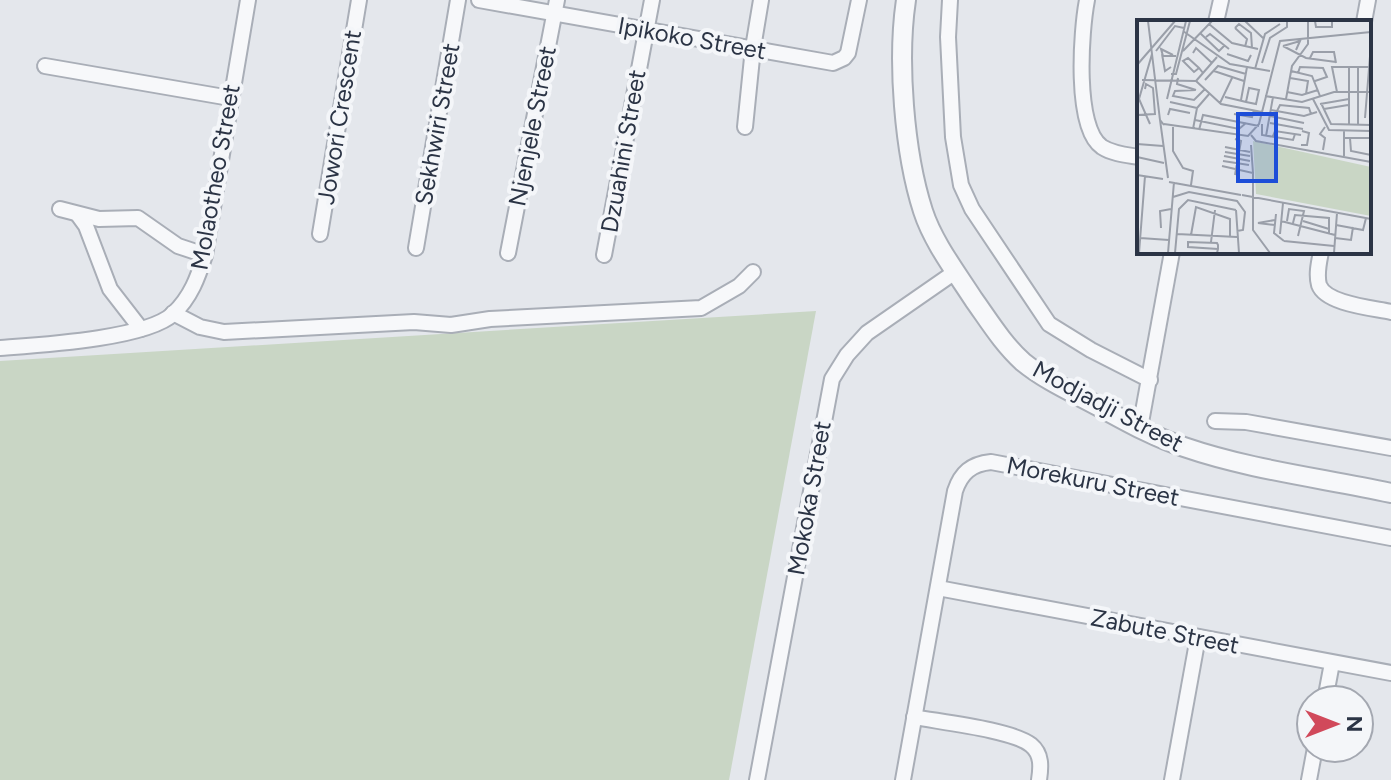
<svg xmlns="http://www.w3.org/2000/svg" width="1391" height="780" viewBox="0 0 1391 780" font-family="Figtree,sans-serif">
  <style>
    .green { fill: #c9d6c5 }
    .lines { fill: none; stroke-linecap: round; stroke-linejoin: round }
    .minor-casing { stroke: #a9aeb7; stroke-width: 18 }
    .tertiary-casing { stroke: #a9aeb7; stroke-width: 22 }
    .minor { stroke: #f7f8fa; stroke-width: 14 }
    .tertiary { stroke: #f7f8fa; stroke-width: 18 }
    .labels { text-anchor: middle; dominant-baseline: central; stroke-width: 8; stroke-linejoin: round; paint-order: stroke }
    .street-label { font-size: 24px; fill: #2b3445; stroke: #f4f6f9 }
    .inset-road { fill: none; stroke: #9a9fa9; stroke-width: 2 }
    .view { fill: #1d4ed8; fill-opacity: 0.15; stroke: #1d4ed8; stroke-width: 4 }
    .inset-edge { fill: none; stroke: #2b3445; stroke-width: 4 }
  </style>
  <rect width="100%" height="100%" fill="#e4e7ec"/>
  <!-- green -->
  <path class="green" d="M816 311 729 780H0V361Z"/>
  <g class="lines">
    <!-- minor casing -->
    <g class="minor-casing">
      <g id="minor">
        <path d="M479 0 833 63 844 58 848 53 859 0"/>
        <path d="M950 0 948 37 953 137 961 185 972 209 1049 324 1091 350 1150 380"/>
        <path d="M1087 0C1081 31 1074 128 1102 147 1113 154 1127 155 1139 157"/>
        <path d="M1216 22 1221 0"/>
        <path d="M1364 22 1368 0"/>
        <path d="M45 66 230 98"/>
        <path d="M745 127 753 48 761 0"/>
        <path d="M60 209 99 219 138 218 178 246 205 255"/>
        <path d="M78 215 86 226 110 289 141 329"/>
        <path d="M320 234 359 0"/>
        <path d="M416 248 458 0"/>
        <path d="M1321 252C1319 262 1316 274 1319 285 1326 304 1373 308 1391 312"/>
        <path d="M508 253 557 0"/>
        <path d="M604 255 652 0"/>
        <path d="M173 313 200 327 224 332 414 322 451 325 490 319 701 308 739 286 753 272"/>
        <path d="M0 348C39 345 146 339 173 314 191 297 198 277 205 255L248 0"/>
        <path d="M1215 421 1246 422 1391 448"/>
        <path d="M1140 428 1172 252"/>
        <path d="M938 588 1391 673"/>
        <path d="M1325 700 1332 663"/>
        <path d="M914 717C940 722 1013 730 1031 745 1042 754 1041 767 1039 780"/>
        <path d="M757 780 832 379 847 355 867 333 955 272"/>
        <path d="M903 780 955 491C961 473 971 464 991 462L1391 538"/>
        <path d="M1172 780 1198 637"/>
        <path d="M1309 780 1315 748"/>
      </g>
    </g>
    <!-- tertiary casing -->
    <g class="tertiary-casing">
      <path id="tertiary" d="M906 0C897 60 904 152 923 211 933 242 956 272 974 300 989 321 1003 344 1023 362 1045 380 1072 392 1096 405 1124 420 1153 437 1184 447 1251 470 1322 478 1391 493"/>
    </g>
    <!-- minor -->
    <use href="#minor" class="minor"/>
    <!-- tertiary -->
    <use href="#tertiary" class="tertiary"/>
  </g>
  <g class="labels">
    <!-- street labels -->
    <g class="street-label">
      <text transform="translate(692 38) rotate(10)">Ipikoko Street</text>
      <text transform="translate(339 117) rotate(-81)">Jowori Crescent</text>
      <text transform="translate(437 124) rotate(-80)">Sekhwiri Street</text>
      <text transform="translate(532 126) rotate(-79)">Njenjele Street</text>
      <text transform="translate(623 151) rotate(-80)">Dzuahini Street</text>
      <text transform="translate(215 177) rotate(-80)">Molaotheo Street</text>
      <text transform="translate(1108 406) rotate(28)">Modjadji Street</text>
      <text transform="translate(1093 481) rotate(11)">Morekuru Street</text>
      <text transform="translate(809 498) rotate(-80)">Mokoka Street</text>
      <text transform="translate(1165 631) rotate(11)">Zabute Street</text>
    </g>
  </g>
  <!-- overview -->
  <g transform="translate(1137 20)">
    <rect width="234" height="234" fill="#e4e7ec"/>
    <path d="M116 121 234 147V196L119 174Z" fill="#c9d6c5"/>
    <path class="inset-road" d="M11 1 23 100M108 1 126 18M178 1 179 7H195V1M72 4 95 23 121 29M98 8 102 4 114 13 115 28M98 8 110 19 108 27M46 11 93 44 133 51M63 13 82 31 87 26M69 17 73 14 92 29M146 26 169 38 199 42M146 26 163 21 159 30M19 31 38 6 47 8M46 31 75 1M56 33 59 28 75 43M25 34 28 51 34 47M90 34 111 41 114 35M36 35 24 29 26 36H39M173 38 176 32H197L199 43M125 43 133 18 150 7V1M0 45 38 1M212 47V104M62 48 57 52 46 41 51 38 62 48 66 53M118 49 128 14 143 4M77 51 107 61M154 51 175 56 183 76M161 53 163 47 186 48 190 57 178 61M34 54H39L53 1M41 58 40 64 59 70M153 58 171 61 169 74M5 60 59 61 84 84 125 92M68 60 81 46 109 54M59 61 80 37M59 70 38 71 36 76 57 80 68 69M150 72 165 75 181 70M200 72 195 47H234M128 76 165 82 197 72H234M88 77 105 81 109 82 119 84 122 70 112 68 109 82M30 79 49 1M149 79 155 46 171 24V1M176 79 192 110 234 111M104 80 110 47M33 82 60 88M83 83 95 58M184 83 194 104 234 105M183 84 212 79M187 89 211 85M134 90 167 96 180 92M140 91 143 85 172 88 174 94M97 94 115 97 117 90M0 95 18 94 16 68 9 64 8 69M31 95 33 89 53 93M133 96 167 103M228 98 234 24M58 100 102 109 109 103M133 103 166 109M13 104 2 79 15 34M27 104 111 116 122 104 143 21 234 12M125 104V115L156 120 158 114M27 105 23 100 31 158M36 105V131L46 148 56 151 54 165M221 105V47M56 109 60 88 73 73M62 110 66 95 122 106M114 115 119 121 234 142M129 116 136 77M136 116 138 111 164 115M207 118H234M213 118 214 131 234 135M0 124 26 126M114 125 116 153M164 125H170L172 113 165 111M88 127 113 132M186 130 188 118 183 114 188 107M88 132 113 136M87 136 113 141M207 136V111M0 137 27 143M86 141 112 145M85 146 116 153V210L133 233M0 155 26 159M98 155 104 121 98 119M32 162 104 175M105 175 234 199M36 177 52 172 100 181 108 192 106 210 100 211M99 190 102 233M139 194 137 213 147 221M144 201 198 215M150 201 152 189 167 191 161 216M166 201 192 209M156 203 158 195 192 198V214M138 205 121 203 138 200M199 205 226 210 229 198M24 208 23 191 34 189M40 214 100 217M143 214 146 183M54 215 59 187 93 199V218M3 218 32 220M198 218 214 220 216 207M147 221 197 226M74 222 78 190M2 233 8 156M31 233 37 162M38 233 42 189 51 180 99 190M80 233 81 229V225L80 223 51 222V227L81 229M197 233 200 193"/>
    <path class="view" d="M101 94H139V161H101Z"/>
    <rect width="234" height="234" class="inset-edge"/>
  </g>
  <!-- north arrow -->
  <g transform="translate(1335 724) rotate(90)"><circle r="38" fill="#f4f6f9" stroke="#a4a8b1" stroke-width="2"/>
  <path d="M0-6L14 30L0 20L-14 30Z" fill="#d1495b"/>
  <text y="-12" font-size="22" font-weight="bold" text-anchor="middle" fill="#2b3445">N</text>
  </g>
</svg>
